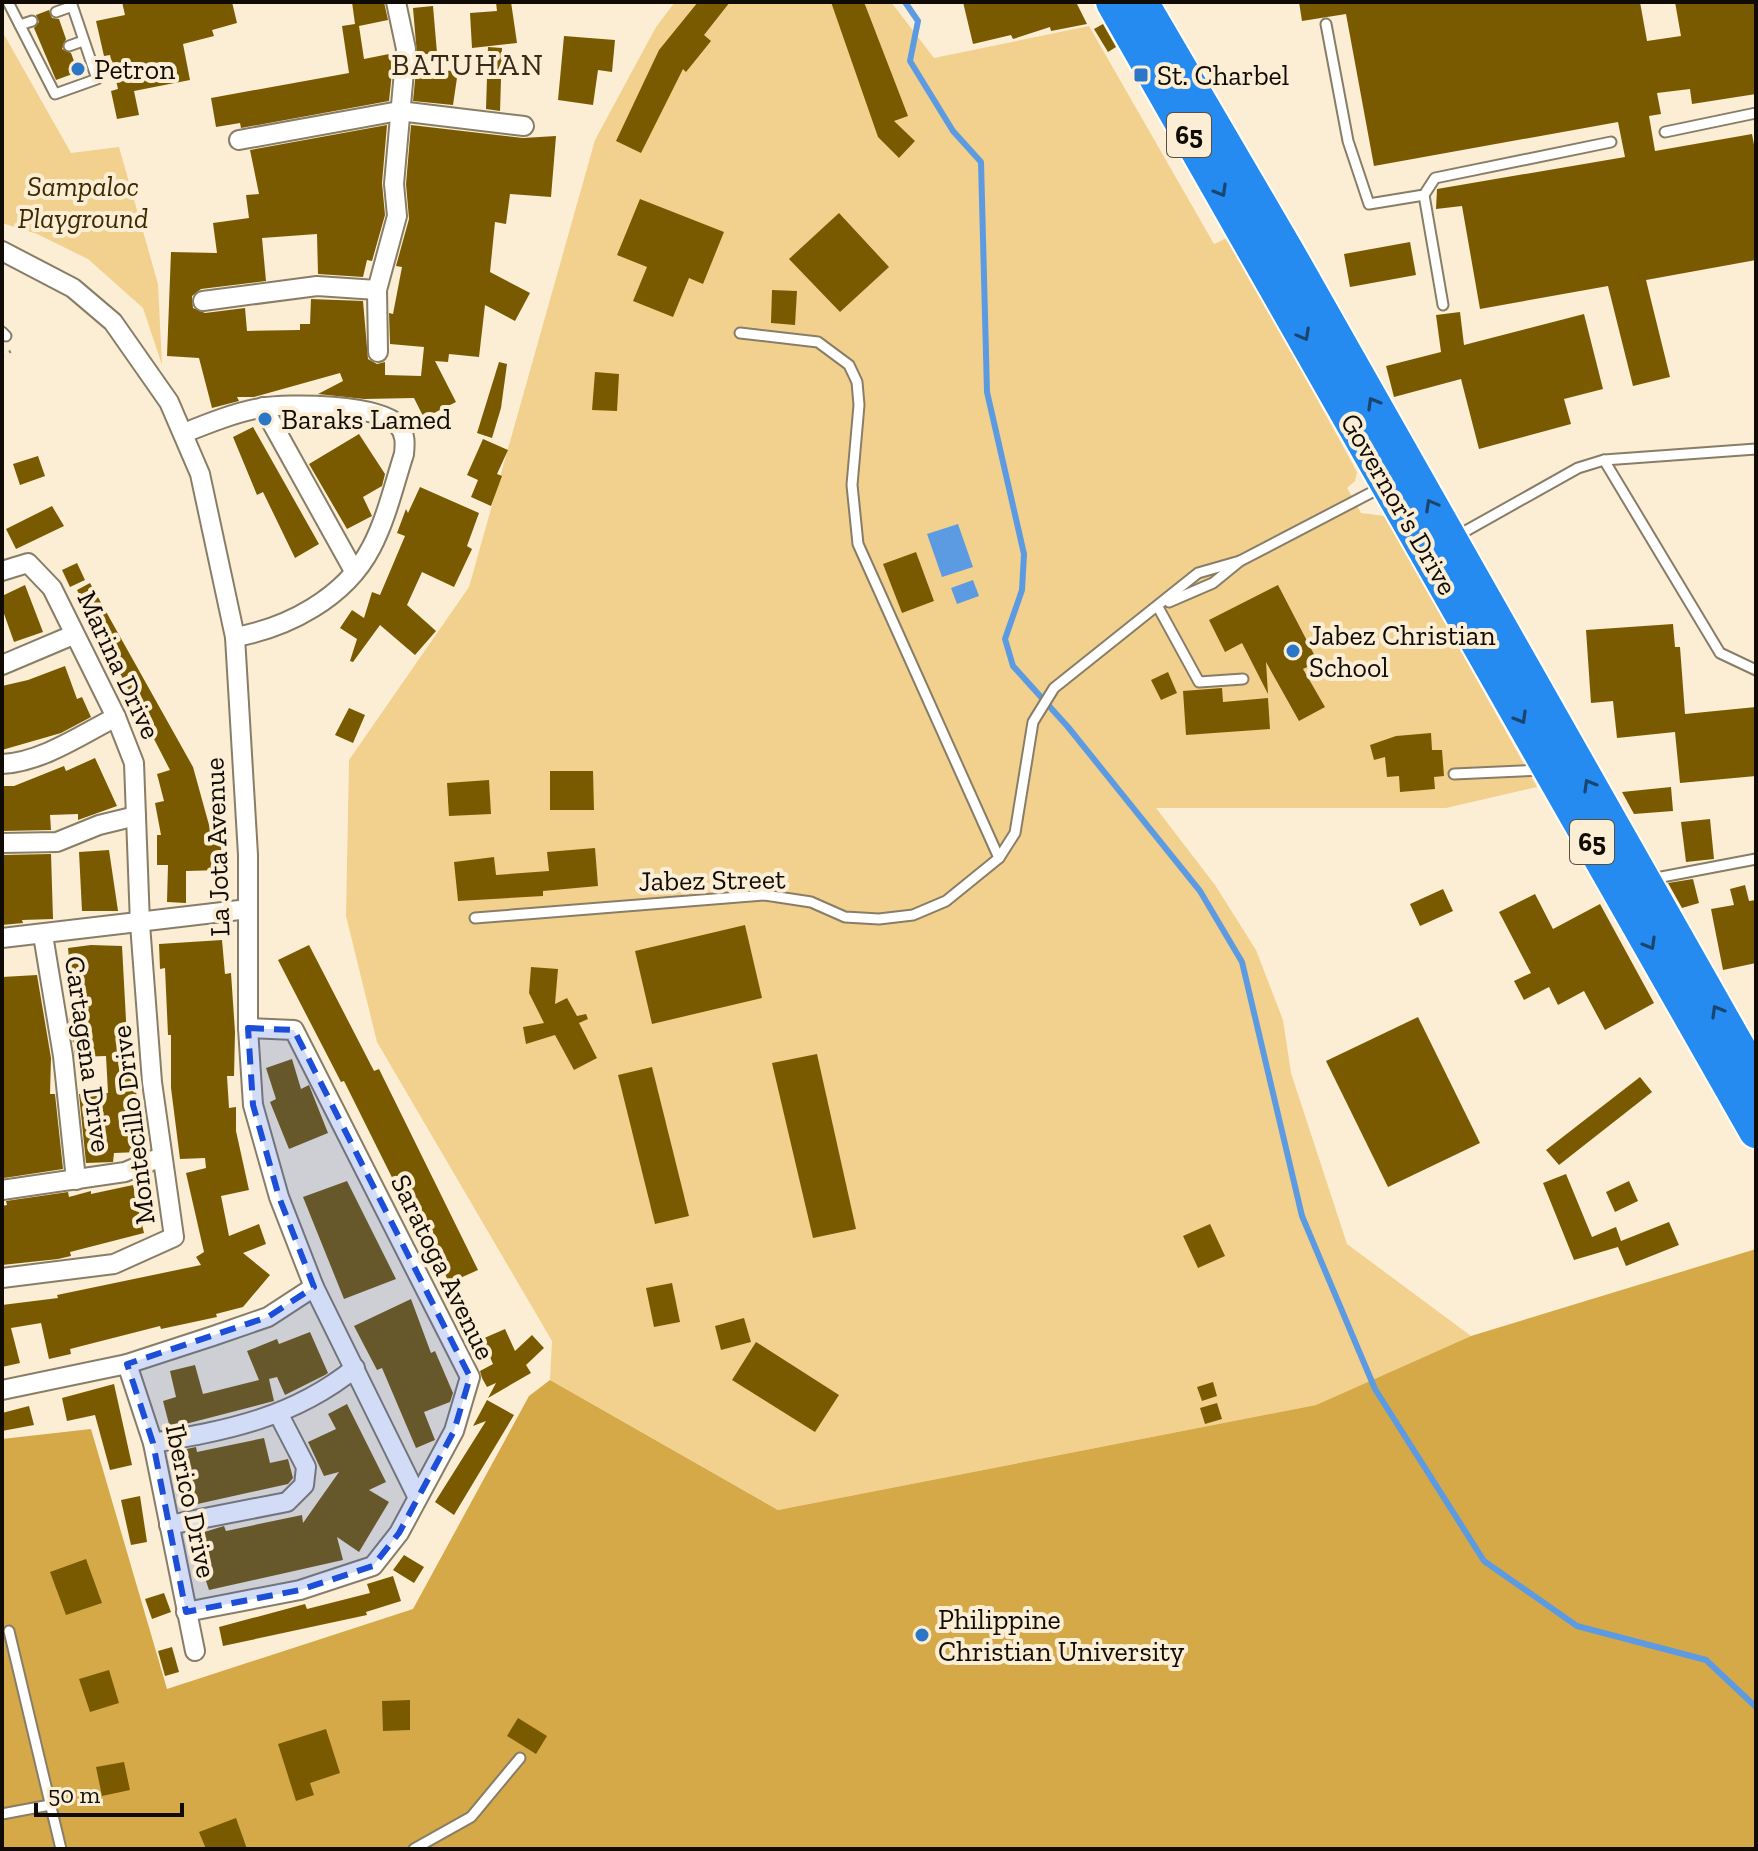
<svg xmlns="http://www.w3.org/2000/svg" width="1758" height="1851" viewBox="0 0 1758 1851" font-family="'Zilla Slab',serif">
  <style>
    .green { fill: #f2d18f }
    .forest { fill: #d5a947 }
    .water { fill: #5c9be2 }
    .lines { fill: none; stroke-linecap: round; stroke-linejoin: round }
    .stream { stroke: #5c9be2; stroke-width: 6 }
    .building { fill: #7a5a01 }
    .lane-casing { stroke: #887d66; stroke-width: 13 }
    .street-casing { stroke: #887d66; stroke-width: 22 }
    .highway-casing { stroke: #fff; stroke-width: 38 }
    .path { stroke: #8a8271; stroke-width: 3; stroke-dasharray: 2 6; stroke-linecap: butt }
    .lane { stroke: #fff; stroke-width: 9 }
    .street { stroke: #fff; stroke-width: 18 }
    .highway { stroke: #258bf1; stroke-width: 34 }
    .oneway { stroke: #19456f }
    .marked { fill: #1d4ed8; fill-opacity: 0.2; stroke: #1d4ed8; stroke-width: 6; stroke-dasharray: 16 10; stroke-linejoin: round }
    .poi-dot { fill: #2b76c6; stroke: #fbeed5; stroke-width: 3 }
    .labels { text-anchor: middle; dominant-baseline: central; stroke-width: 8; stroke-linejoin: round; paint-order: stroke }
    .shield { fill: #fbeed5; stroke: #565043; stroke-width: 2 }
    .shield-label { font-size: 26px; font-weight: bold; fill: #100c05 }
    .poi-label { font-size: 28px; fill: #100c05; stroke: #fbeed5; text-anchor: start }
    .park-label { font-size: 28px; font-style: italic; fill: #3c2b00; stroke: #fbeed5 }
    .street-label { font-size: 28px; fill: #100c05; stroke: #fbeed5 }
    .neighbourhood-label { font-size: 30px; letter-spacing: 2px; fill: #352b17; stroke: #fbeed5 }
  </style>
  <rect width="100%" height="100%" fill="#fbeed5"/>
  <!-- green -->
  <g class="green">
    <path d="M675 2H891L934 58 1089 26 1214 244 1229 237 1357 472 1355 481 1347 488 1361 513 1385 516 1537 787 1446 808H1156L1215 885 1256 950 1283 1020 1291 1073 1347 1244 1471 1336 1316 1405 778 1510 550 1380 552 1341 377 1042 346 916 349 760 469 587 595 140 656 27Z"/>
    <path d="M2 31 71 153 119 147 158 284 162 365 143 308 88 259 37 234 2 223Z"/>
  </g>
  <!-- forest -->
  <path class="forest" d="M1756 1249V1849H2V1439L91 1429 167 1689 413 1609 529 1396 550 1380 778 1510 1316 1405 1471 1336Z"/>
  <!-- water -->
  <g class="water">
    <path d="M958 524 973 567 942 577 927 534Z"/>
    <path d="M973 580 979 596 957 604 951 588Z"/>
  </g>
  <g class="lines">
    <!-- stream -->
    <path class="stream" d="M905 2 918 21 910 61 953 131 981 162 987 392 1024 554 1022 590 1005 639 1013 666 1068 727 1200 891 1242 962 1302 1216 1375 1389 1484 1561 1577 1626 1706 1660 1756 1707"/>
  </g>
  <!-- building -->
  <g class="building">
    <path d="M122 2H232L237 23 212 30 214 36 183 44 190 80 134 91 139 115 117 119 111 91 118 89 110 55 104 56 96 21 125 15Z"/>
    <path d="M352 2H384L388 20 359 26 364 59 394 53 389 101 241 128 240 123 216 127 211 98 349 73 342 26 355 24Z"/>
    <path d="M496 2H511L517 43 472 48 470 13 497 11Z"/>
    <path d="M698 2H730L704 35 711 41 686 72 683 69 641 153 616 141 659 50Z"/>
    <path d="M831 2H864L908 116 894 121 915 141 899 158 878 137Z"/>
    <path d="M963 2H1076L1087 24 1051 31 1050 27 1013 39 1011 35 973 44Z"/>
    <path d="M1299 2H1640L1647 41 1681 36 1675 2H1756V94L1692 104 1690 89 1657 93 1661 114 1649 116 1655 151 1752 134 1756 155V260L1646 280 1670 377 1633 386 1608 286 1480 309 1462 206 1436 209 1437 189 1625 157 1618 122 1374 166 1346 14 1302 21Z"/>
    <path d="M433 6 437 53 417 55 413 8Z"/>
    <path d="M49 10 52 18 59 19 66 39 62 49 71 53 78 72 56 80 34 28 39 22 36 15Z"/>
    <path d="M1103 24 1116 47 1108 52 1094 29Z"/>
    <path d="M564 36 615 40 612 72 598 70 593 105 558 100Z"/>
    <path d="M488 47 502 48 500 111 486 109Z"/>
    <path d="M416 70 458 71 453 105 413 101Z"/>
    <path d="M387 125 382 183 385 215 372 261 367 260 363 277 318 274 317 234 262 238 266 281 201 289 192 296 193 308 205 313 245 308 247 331 300 330V324H310L311 299 363 301 368 359 377 364 385 362V375L421 376 424 347 390 344 389 313 393 314 402 267 396 266 409 219 406 184 411 125 523 138 556 136 551 197 510 194 506 224 495 222 490 272 530 293 515 321 485 305 479 357 449 354 448 362 435 361 456 402 424 418 414 398 364 399 318 394 343 381 340 373 254 397H237L239 401 212 408 199 358 167 356 171 252 217 253 213 223 249 218 246 195 259 194 250 150Z"/>
    <path d="M640 199 724 232 703 284 689 278 673 317 633 301 647 267 617 255Z"/>
    <path d="M839 213 889 267 840 312 789 259Z"/>
    <path d="M1410 242 1416 275 1350 287 1344 254Z"/>
    <path d="M772 290 797 291 795 325 771 323Z"/>
    <path d="M1460 312 1464 345 1584 314 1603 389 1564 399 1571 424 1479 449 1461 379 1394 397 1386 366 1441 352 1436 315Z"/>
    <path d="M499 362 507 364 501 408 492 438 477 433Z"/>
    <path d="M595 372 619 374 617 411 592 410Z"/>
    <path d="M253 427 319 544 295 558 263 492 257 495 233 437Z"/>
    <path d="M359 434 385 474 382 486 363 497 372 516 347 529 309 464Z"/>
    <path d="M483 439 508 450 497 474 502 476 491 506 471 497 478 480 467 475Z"/>
    <path d="M38 456 45 476 20 485 13 464Z"/>
    <path d="M420 487 479 513 467 546 472 549 454 587 422 572 407 605 436 631 415 655 380 625 353 662 350 661 357 639 340 628 352 610 364 618 372 592 380 595 405 536 397 533 406 509 408 513Z"/>
    <path d="M52 506 64 526 16 549 6 529Z"/>
    <path d="M916 552 934 601 902 613 883 564Z"/>
    <path d="M77 563 85 580 70 587 62 570Z"/>
    <path d="M90 583 193 767 214 843 221 842 222 870 186 871V903L167 902 168 865H157V835H161L155 803 164 801 157 774 170 770 77 590Z"/>
    <path d="M25 585 43 632 14 642 2 608V596Z"/>
    <path d="M1278 585 1318 662 1303 669 1325 707 1299 721 1266 662 1268 694 1242 643 1225 652 1209 620Z"/>
    <path d="M1673 624 1675 647H1680L1685 714 1756 707V776L1680 783 1675 732 1617 738 1613 701 1591 703 1586 630Z"/>
    <path d="M65 666 77 699 82 697 91 717 61 733 2 750V686L28 680Z"/>
    <path d="M1168 672 1177 693 1161 700 1151 680Z"/>
    <path d="M1222 688 1223 702 1268 698 1270 729 1186 735 1183 691Z"/>
    <path d="M349 708 365 715 353 743 335 735Z"/>
    <path d="M1431 733 1432 750H1442L1444 776 1434 777 1435 789 1400 792 1399 776 1387 777 1385 757 1374 760 1370 745 1396 736Z"/>
    <path d="M95 758 117 806 78 820V814L50 815 51 830 2 831V786H14L64 766 66 771Z"/>
    <path d="M550 771H593L594 810H550Z"/>
    <path d="M489 780 491 814 449 816 447 783Z"/>
    <path d="M1671 787 1673 811 1634 814 1622 792Z"/>
    <path d="M1710 819 1714 859 1686 862 1681 822Z"/>
    <path d="M595 848 598 886 543 891V896L458 901 454 862 494 857 496 875 549 871 547 852Z"/>
    <path d="M109 850 118 911H82L79 852Z"/>
    <path d="M51 854 53 919 22 920 23 923 2 925V855Z"/>
    <path d="M1693 879 1699 903 1682 908 1668 883Z"/>
    <path d="M1745 885 1749 901 1756 900V963L1723 970 1711 909 1734 905 1730 889Z"/>
    <path d="M1443 889 1453 911 1420 926 1410 904Z"/>
    <path d="M1535 894 1553 929 1600 904 1654 1003 1605 1030 1584 991 1558 1005 1549 987 1524 1000 1514 981 1531 973 1499 912Z"/>
    <path d="M745 925 762 998 652 1024 635 951Z"/>
    <path d="M222 940 225 974 231 973 235 1032 234 1076H227L229 1108 236 1107V1131L249 1190 221 1196 229 1236 259 1224 266 1244 243 1253 270 1275 243 1307 216 1314 217 1317 161 1329 160 1326 70 1349 71 1354 49 1359 41 1323 11 1328 20 1363 2 1367V1305L58 1298 57 1295 201 1265 196 1257 204 1252 186 1173 206 1168 205 1158 180 1159 171 1088V1035H168L165 968 160 969 159 944Z"/>
    <path d="M91 945 122 946 128 1057 131 1056 139 1112V1152L114 1153 113 1162 86 1163 79 1094 108 1093 106 1056 75 1057 69 1016H74L68 948Z"/>
    <path d="M309 945 374 1071 379 1069 478 1270 449 1283 440 1262 435 1264 344 1081 341 1082 278 960Z"/>
    <path d="M531 967 558 969 555 1004 567 998 577 1016 586 1014 588 1019 579 1023 597 1058 574 1070 555 1035 526 1044 523 1027 544 1023 529 993Z"/>
    <path d="M37 975 51 1058 50 1094H55L63 1169 4 1178 2 977Z"/>
    <path d="M1418 1017 1480 1143 1388 1187 1326 1061Z"/>
    <path d="M817 1054 856 1229 813 1238 772 1063Z"/>
    <path d="M292 1059 301 1089 309 1085 328 1133 289 1149 270 1102 276 1099 266 1068Z"/>
    <path d="M652 1067 689 1216 655 1224 618 1075Z"/>
    <path d="M1640 1077 1652 1092 1559 1165 1546 1150Z"/>
    <path d="M1566 1174 1592 1237 1616 1227 1621 1241 1669 1222 1679 1245 1626 1266 1618 1247 1574 1260 1543 1183Z"/>
    <path d="M347 1181 396 1279 344 1299 303 1197Z"/>
    <path d="M1629 1181 1638 1201 1615 1212 1606 1192Z"/>
    <path d="M133 1185 144 1233 70 1252 71 1256 58 1259 2 1265V1206L7 1205 6 1201 68 1192 69 1197 91 1191V1194Z"/>
    <path d="M1210 1224 1225 1256 1198 1268 1183 1236Z"/>
    <path d="M672 1283 680 1322 654 1327 646 1288Z"/>
    <path d="M411 1299 431 1353 435 1351 453 1393 450 1402 424 1412 435 1440 416 1448 382 1368 377 1370 354 1326Z"/>
    <path d="M744 1318 751 1342 721 1350 715 1326Z"/>
    <path d="M505 1329 515 1351 532 1335 544 1348 526 1365 531 1373 488 1398 496 1383 487 1387 482 1378 480 1371 493 1364 482 1339Z"/>
    <path d="M310 1332 328 1373 325 1375 285 1395 277 1377 269 1379 274 1401 170 1428 163 1401 176 1397 170 1371 195 1365 203 1394 259 1380 247 1351 277 1339 279 1344Z"/>
    <path d="M756 1342 839 1395 815 1432 732 1380Z"/>
    <path d="M1213 1382 1217 1396 1202 1401 1197 1387Z"/>
    <path d="M114 1384 132 1465 110 1470 95 1415 67 1421 62 1398Z"/>
    <path d="M487 1400 514 1415 454 1515 435 1502 486 1421 473 1426Z"/>
    <path d="M1217 1403 1222 1419 1205 1424 1200 1408Z"/>
    <path d="M347 1404 386 1482 369 1490 389 1502 359 1552 337 1537 343 1560 209 1590 191 1536 224 1526 226 1531 302 1515 303 1523 339 1472 324 1476 308 1442 336 1429 328 1414Z"/>
    <path d="M29 1406 34 1425 2 1431V1413Z"/>
    <path d="M264 1438 270 1463 288 1459 293 1478 288 1484 193 1505 188 1482 179 1484 172 1452 196 1447 197 1452Z"/>
    <path d="M140 1496 147 1542 131 1545 121 1500Z"/>
    <path d="M404 1555 424 1567 414 1583 393 1570Z"/>
    <path d="M86 1559 102 1603 66 1615 50 1572Z"/>
    <path d="M393 1576 401 1601 366 1612 367 1615 223 1646 219 1627 305 1604 307 1609 370 1593 367 1584Z"/>
    <path d="M164 1593 171 1612 152 1619 145 1599Z"/>
    <path d="M172 1647 179 1672 165 1676 158 1651Z"/>
    <path d="M109 1670 119 1703 90 1712 79 1679Z"/>
    <path d="M410 1700V1730L383 1731 382 1701Z"/>
    <path d="M518 1718 547 1736 536 1754 507 1736Z"/>
    <path d="M326 1729 340 1773 310 1783 314 1795 296 1801 278 1744Z"/>
    <path d="M124 1762 130 1790 102 1796 96 1767Z"/>
    <path d="M236 1818 247 1849H206L199 1832Z"/>
  </g>
  <g class="lines">
    <!-- lane casing -->
    <g class="lane-casing">
      <g id="lane">
        <path d="M8 2 55 94 97 79 71 2"/>
        <path d="M56 12 70 7"/>
        <path d="M1326 24 1348 141 1369 204 1424 195 1435 178 1611 142"/>
        <path d="M20 25 32 21"/>
        <path d="M69 46 83 41"/>
        <path d="M1665 132 1756 113"/>
        <path d="M1424 195 1443 305"/>
        <path d="M2 332 6 336"/>
        <path d="M740 333 818 342 849 365 857 382 859 405 852 485 858 544 999 858"/>
        <path d="M1604 460 1720 653 1756 670"/>
        <path d="M1455 537 1578 468 1604 460 1756 449"/>
        <path d="M1169 602 1213 583 1240 561 1380 488"/>
        <path d="M1158 607 1199 682 1243 679"/>
        <path d="M1454 774 1543 770"/>
        <path d="M1651 879 1756 859"/>
        <path d="M475 918 765 895 811 902 845 917 879 919 913 915 946 901 999 858 1015 833 1033 722 1054 688 1198 573 1240 561"/>
        <path d="M9 1631 61 1849"/>
        <path d="M2 1814 50 1805"/>
        <path d="M414 1849 471 1817 520 1758"/>
      </g>
    </g>
    <!-- street casing -->
    <g class="street-casing">
      <g id="street">
        <path d="M239 140 399 111 524 126"/>
        <path d="M2 251 73 288 113 322 169 402 200 474 235 637 248 855V1028L253 1105 279 1197 314 1287 417 1496"/>
        <path d="M203 301 317 286 377 290"/>
        <path d="M378 352 377 290 397 216 394 184 406 49 396 2"/>
        <path d="M263 407 354 571"/>
        <path d="M184 433C209 423 234 413 260 408 289 403 379 404 398 425 406 434 405 444 404 454 394 485 386 520 371 548 345 598 287 628 235 637"/>
        <path d="M2 571 28 563 52 588 116 717 134 763 140 924 152 1082 174 1237 114 1264 2 1278"/>
        <path d="M2 665 73 635"/>
        <path d="M2 764C42 762 81 735 116 717"/>
        <path d="M2 843 57 842 99 825 136 816"/>
        <path d="M43 935 63 1056 76 1180"/>
        <path d="M2 938 248 909"/>
        <path d="M2 1190 125 1172 161 1157"/>
        <path d="M127 1364 153 1443 195 1651"/>
        <path d="M2 1390 127 1364 213 1336 268 1317 314 1287"/>
        <path d="M153 1443C228 1430 293 1418 355 1368"/>
        <path d="M169 1525 287 1502 304 1485 306 1467 278 1413"/>
        <path d="M186 1612 300 1590 373 1566 399 1533 454 1431 470 1377 294 1030 248 1028"/>
      </g>
    </g>
    <!-- highway casing -->
    <g class="highway-casing">
      <g id="highway">
        <path d="M1113 2 1756 1131"/>
        <path d="M1141 2 1289 255 1756 1079"/>
      </g>
    </g>
    <!-- path -->
    <path class="path" d="M2 356 13 350"/>
    <!-- lane -->
    <use href="#lane" class="lane"/>
    <!-- street -->
    <use href="#street" class="street"/>
    <!-- highway -->
    <use href="#highway" class="highway"/>
  </g>
  <!-- one-way arrows -->
  <defs><path id="oneway-chevron" d="M-2-3.5L2.5 0L-2 3.5" fill="none" stroke-width="1.6" stroke-linecap="round" stroke-linejoin="round" transform="scale(2)"/></defs>
  <g class="oneway">
    <use href="#oneway-chevron" transform="translate(1221 191) rotate(60)"/>
    <use href="#oneway-chevron" transform="translate(1304 335) rotate(61)"/>
    <use href="#oneway-chevron" transform="translate(1373 403) rotate(-120)"/>
    <use href="#oneway-chevron" transform="translate(1431 505) rotate(-119)"/>
    <use href="#oneway-chevron" transform="translate(1521 718) rotate(60)"/>
    <use href="#oneway-chevron" transform="translate(1589 785) rotate(-120)"/>
    <use href="#oneway-chevron" transform="translate(1650 944) rotate(60)"/>
    <use href="#oneway-chevron" transform="translate(1717 1011) rotate(-120)"/>
  </g>
  <!-- marked area -->
  <path class="marked" d="M248 1028 294 1030 470 1377 454 1431 399 1533 373 1566 300 1590 186 1612 153 1443 127 1364 268 1317 314 1287 279 1197 253 1105Z"/>
  <!-- markers -->
  <g class="poi-dot">
    <circle cx="78" cy="69" r="8"/>
    <rect x="1133" y="67" width="16" height="16" rx="4"/>
    <circle cx="265" cy="419" r="8"/>
    <circle cx="1293" cy="651" r="8"/>
    <circle cx="922" cy="1635" r="8"/>
  </g>
  <g class="labels">
    <!-- shield labels -->
    <g class="shield">
      <rect x="1167" y="113" width="44" height="44" rx="6"/>
      <rect x="1570" y="820" width="44" height="44" rx="6"/>
    </g>
    <g class="shield-label">
      <text x="1189" y="135">65</text>
      <text x="1592" y="842">65</text>
    </g>
    <!-- poi labels -->
    <g class="poi-label">
      <text x="94" y="69">Petron</text>
      <text x="1157" y="75">St. Charbel</text>
      <text x="281" y="419">Baraks Lamed</text>
      <text x="1309" y="635">Jabez Christian<tspan x="1309" dy="32">School</tspan></text>
      <text x="938" y="1619">Philippine<tspan x="938" dy="32">Christian University</tspan></text>
    </g>
    <!-- park labels -->
    <g class="park-label">
      <text x="83" y="186">Sampaloc<tspan x="83" dy="32">Playground</tspan></text>
    </g>
    <!-- street labels -->
    <g class="street-label">
      <text transform="translate(1399 504) rotate(60)">Governor's Drive</text>
      <text transform="translate(119 665) rotate(65)">Marina Drive</text>
      <text transform="translate(217 847) rotate(-92)">La Jota Avenue</text>
      <text transform="translate(712 880) rotate(-1)">Jabez Street</text>
      <text transform="translate(88 1054) rotate(82)">Cartagena Drive</text>
      <text transform="translate(133 1125) rotate(-97)">Montecillo Drive</text>
      <text transform="translate(443 1267) rotate(64)">Saratoga Avenue</text>
      <text transform="translate(191 1501) rotate(78)">Iberico Drive</text>
    </g>
    <!-- neighbourhood labels -->
    <g class="neighbourhood-label">
      <text x="468" y="65">BATUHAN</text>
    </g>
  </g>
  <!-- border -->
  <rect width="1758" height="1851" fill="none" stroke="#100c05" stroke-width="8"/>
  <!-- scale -->
  <path d="M36 1803v12h146v-12" fill="none" stroke="#100c05" stroke-width="4"/>
  <text x="48" y="1803" font-size="24" fill="#100c05" stroke="#fbeed5" stroke-width="6" paint-order="stroke">50 m</text>
</svg>
